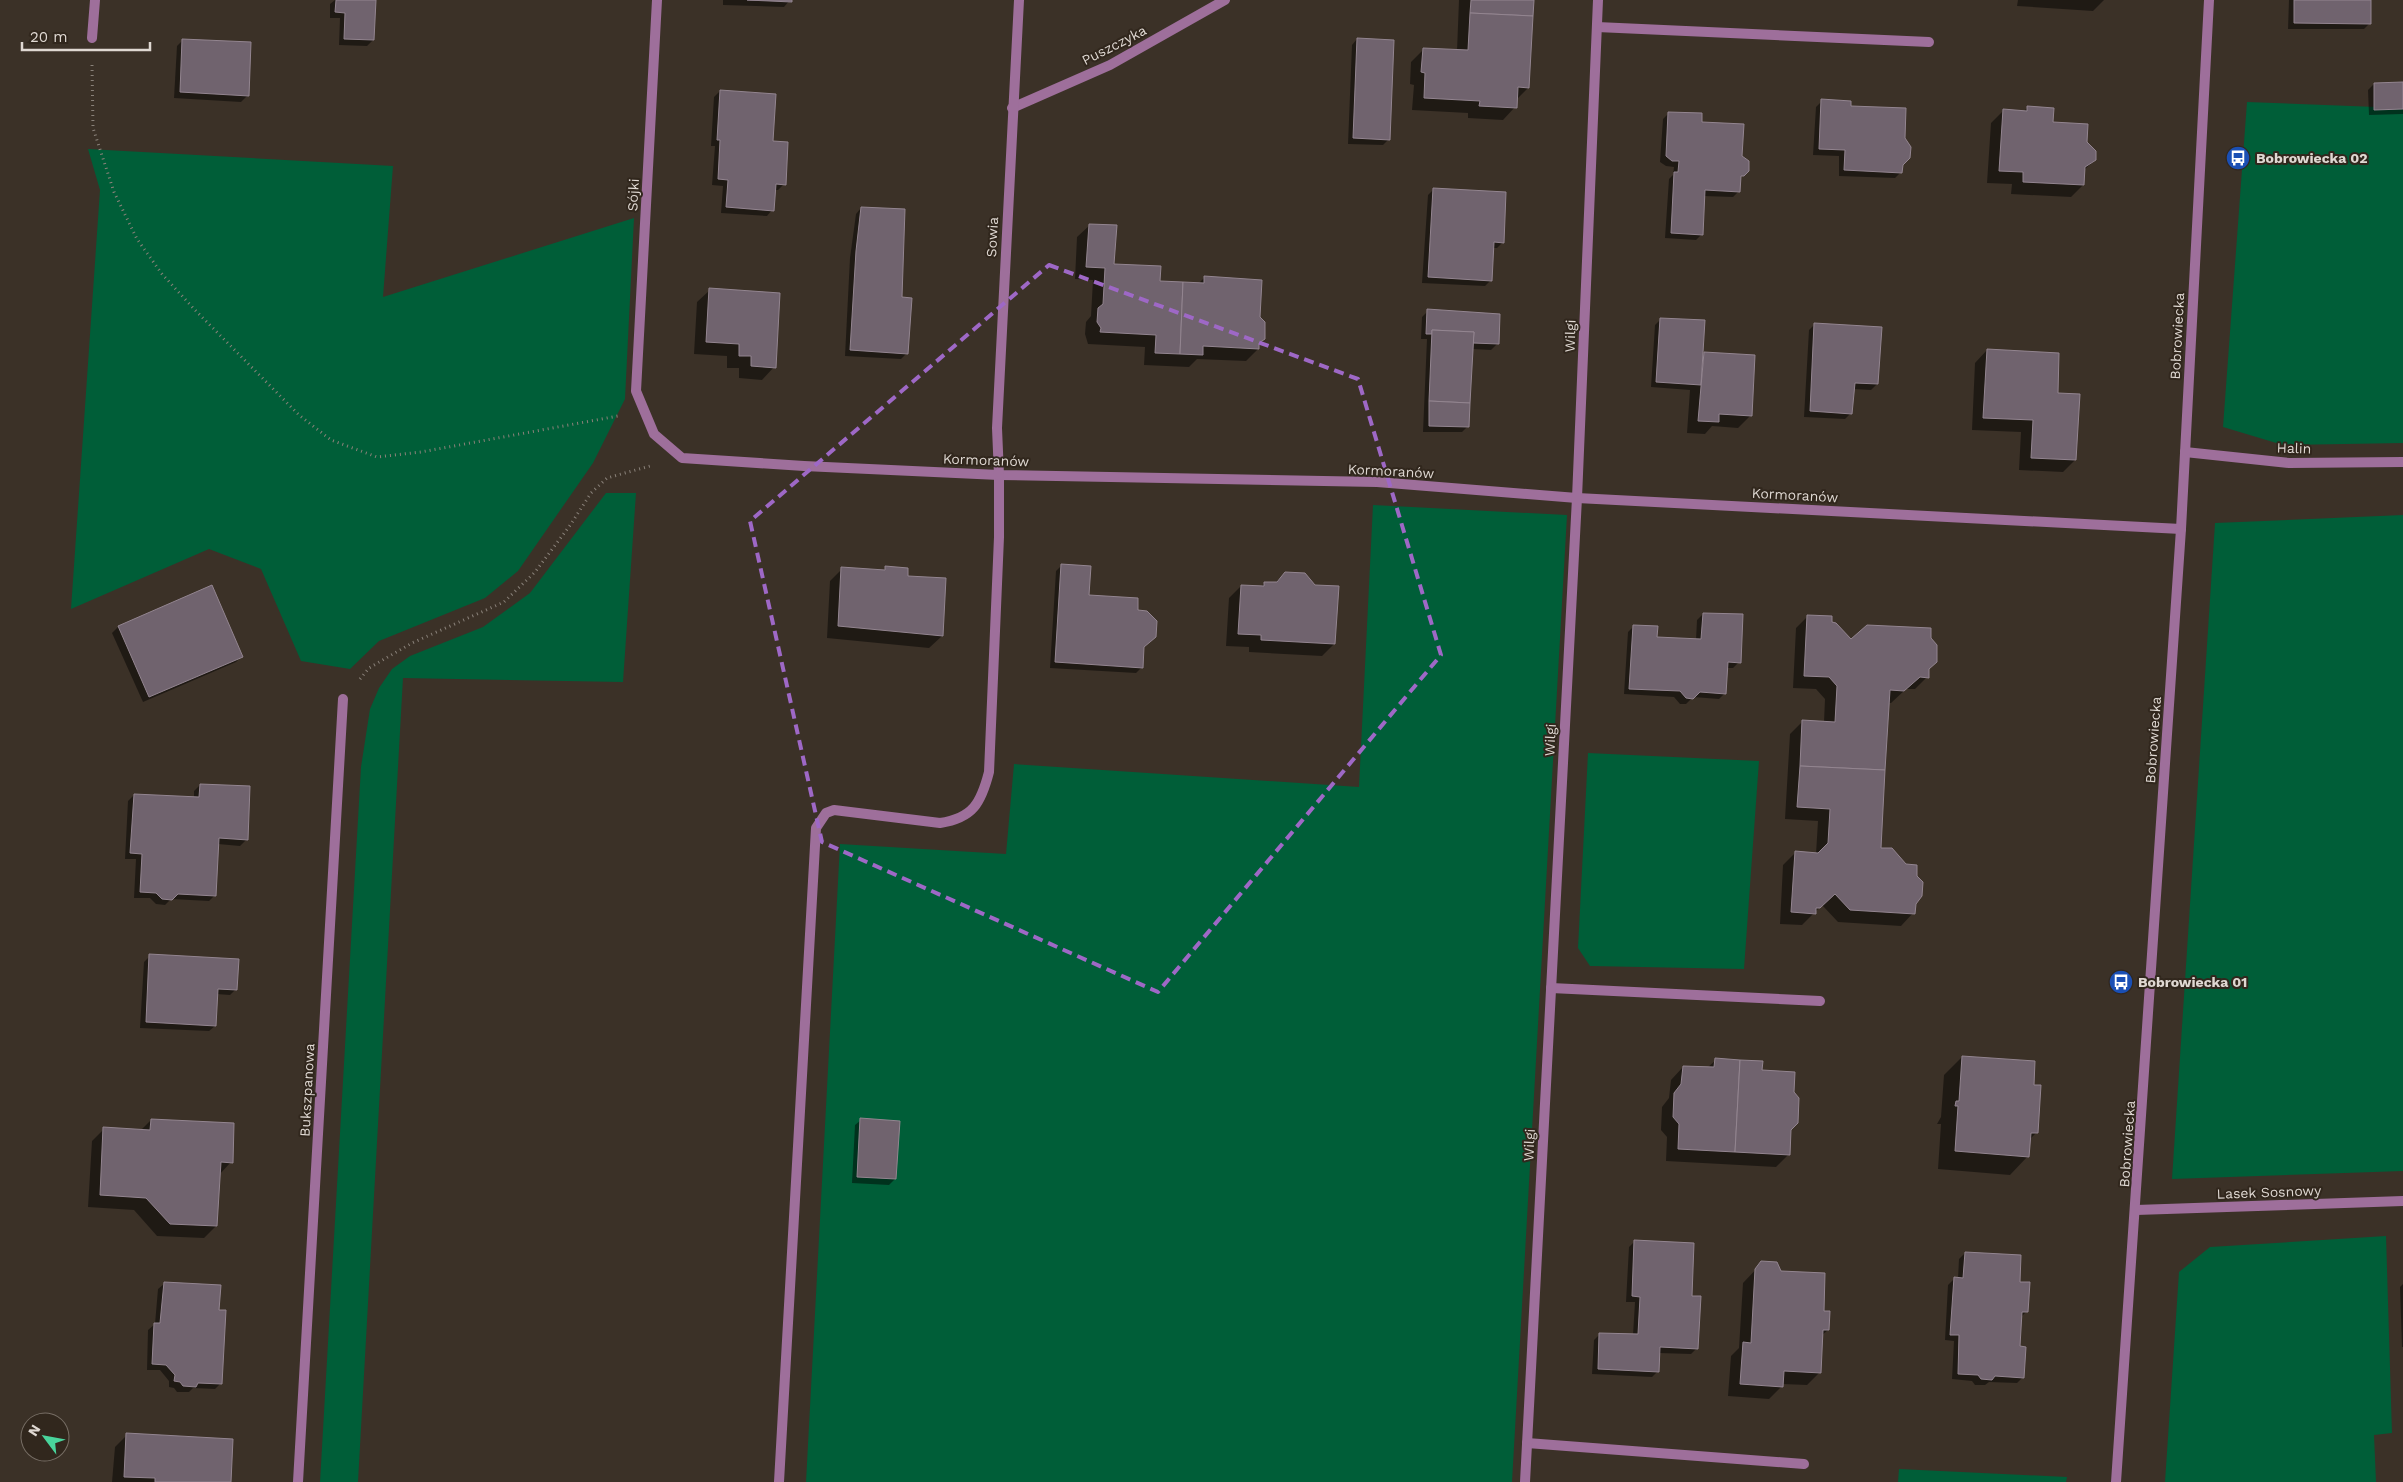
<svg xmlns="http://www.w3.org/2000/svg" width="2403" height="1482" viewBox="0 0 2403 1482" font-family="'Work Sans',sans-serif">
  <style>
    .green { fill: #005e38 }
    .shadow { fill: #0007 }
    .building { fill: #70636e; stroke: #938590 }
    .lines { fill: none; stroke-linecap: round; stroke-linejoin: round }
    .path { stroke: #8a827a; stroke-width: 3; stroke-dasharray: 1 4; stroke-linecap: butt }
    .service { stroke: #9e6f9b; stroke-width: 10 }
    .minor { stroke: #9e6f9b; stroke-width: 10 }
    .tertiary { stroke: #9e6f9b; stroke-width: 10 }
    .marked { fill: none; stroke: #9e68c6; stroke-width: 4; stroke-dasharray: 10 6; stroke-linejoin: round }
    .labels { text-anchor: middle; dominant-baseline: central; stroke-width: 4; stroke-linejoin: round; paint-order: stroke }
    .street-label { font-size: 14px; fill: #dfd8d2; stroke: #31271d }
    .poi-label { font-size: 14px; font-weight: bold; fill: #dfd8d2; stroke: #31271d; text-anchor: start }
  </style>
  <rect width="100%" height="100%" fill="#3b3127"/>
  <!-- green -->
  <g class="green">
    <path d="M2247 102 2403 108V443L2283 445 2223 427Z"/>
    <path d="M88 149 393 166 383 297 634 218 625 399 593 463 518 571 485 598 379 641 350 669 301 661 261 569 209 549 71 609 100 190Z"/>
    <path d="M606 493H636L623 682 403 678 358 1482H320L361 767 370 709 379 688 392 669 410 656 483 627 530 593Z"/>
    <path d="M1373 505 1567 515 1512 1482H806L840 844 1006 854 1014 764 1359 787Z"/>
    <path d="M2403 515V1171L2172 1179 2215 523Z"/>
    <path d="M1588 753 1759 761 1744 969 1590 966 1578 948Z"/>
    <path d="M2386 1236 2392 1433 2374 1435 2376 1482H2165L2179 1272 2210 1247Z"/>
    <path d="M1899 1469 2067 1477 2066 1482H1898Z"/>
  </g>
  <!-- shadow -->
  <g class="shadow">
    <path d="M335 0H375L373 40 367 46 339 45 340 18H330V4Z"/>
    <path d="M723 0H790L784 7 723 5Z"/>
    <path d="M1459 0H1533L1528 88 1516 100 1515 107 1503 120 1468 118V113L1412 110 1414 85 1410 84 1411 62 1424 49 1457 51Z"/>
    <path d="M2018 0H2104L2093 11 2017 6Z"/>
    <path d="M2289 0H2370V23L2364 29H2288Z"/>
    <path d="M1357 39 1389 139 1383 145 1348 144 1352 45Z"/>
    <path d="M183 40 250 43 247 96 241 102 174 98 177 46Z"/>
    <path d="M2403 83V114L2369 115 2368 90 2374 84Z"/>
    <path d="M720 91 784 184 778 190H774L772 210 767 216 721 213 723 186 712 185 715 146H711L714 97Z"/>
    <path d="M1822 101 1850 107 1901 165V172L1895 178 1839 176V156L1813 155 1816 107Z"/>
    <path d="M2028 107 2086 143 2095 160 2084 170 2083 185 2071 197 2011 194 2012 184 1987 183 1991 123 2004 110 2023 112Z"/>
    <path d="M1669 113 1701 123 1741 157 1748 170 1739 179V191L1733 197 1703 196 1702 234 1696 240 1665 238 1669 179 1673 175 1674 167 1666 166 1660 162 1663 119Z"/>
    <path d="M1434 189 1503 242 1497 248H1492L1491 280 1485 286 1422 283 1428 195Z"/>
    <path d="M861 208 901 298 907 353 901 359 845 356 850 258 856 214Z"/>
    <path d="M1090 225 1113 265 1159 282 1198 284 1205 277 1259 317 1258 349 1246 361 1197 359 1189 367 1144 365 1145 347 1088 344 1085 334 1086 322 1091 316 1093 280 1075 279 1077 237Z"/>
    <path d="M710 290 774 367 762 380 739 378V368H727V356L694 354 697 302Z"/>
    <path d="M1428 311 1497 344 1491 350 1472 349 1468 426 1462 432H1423L1427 339H1421L1422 317Z"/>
    <path d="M1661 319 1701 356 1704 353 1751 415 1738 428 1712 426 1705 434 1687 433 1690 390 1651 387 1655 325Z"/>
    <path d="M1815 324 1877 384 1871 390 1853 389 1851 413 1845 419 1804 417 1809 330Z"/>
    <path d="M1987 350 2056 394 2075 460 2063 472 2019 470 2021 432 1972 430 1975 363Z"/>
    <path d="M1062 565 1088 596 1137 611 1143 647 1142 667 1136 673 1050 668 1056 571Z"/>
    <path d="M886 568 906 577 942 636 929 648 827 638 830 581 842 569 882 571Z"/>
    <path d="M1285 573 1334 644 1322 656 1249 652V647L1226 646 1229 598 1241 586 1260 587 1265 583H1275Z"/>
    <path d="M211 587 242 656 236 662 143 702 112 633 118 627Z"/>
    <path d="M1703 614 1739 662 1733 668H1727L1725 693 1719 699 1693 697 1686 704H1680L1674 697 1624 694 1628 632 1634 626 1656 638 1696 640 1697 620Z"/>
    <path d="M1808 616 1831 624 1851 641 1928 669 1927 677 1915 689H1906L1891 703H1888L1880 849 1905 866 1914 904 1913 913 1901 926 1838 922 1822 905 1802 925 1780 924 1783 865 1795 853 1816 854 1818 821 1785 819 1790 734 1803 721 1824 722 1825 699 1816 689 1793 688 1796 628Z"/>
    <path d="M200 785 246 840 240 846 218 844 215 895 209 901 171 899 165 905 156 904 150 898H134L136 859H125L128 801 134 795 194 798V791Z"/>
    <path d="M150 956 236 989 230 995 216 994 215 1026 209 1031 140 1028 144 962Z"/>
    <path d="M1962 1057 2033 1086 2037 1132 2029 1140 2028 1156 2010 1175 1938 1169 1941 1124H1937L1941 1117 1944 1075Z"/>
    <path d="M1716 1060 1761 1071 1790 1129 1789 1154 1776 1167 1666 1161 1667 1137 1661 1130 1662 1107 1669 1098 1671 1080 1683 1067 1707 1068Z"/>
    <path d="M151 1120 231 1162 219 1175 216 1226 204 1238 157 1236 134 1210 88 1207 92 1141 104 1129 140 1131Z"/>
    <path d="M861 1120 895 1179 889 1185 852 1183 855 1125Z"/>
    <path d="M1635 1241 1690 1298 1697 1348 1691 1354 1658 1353V1371L1652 1377 1592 1374 1594 1340 1600 1334 1633 1335 1635 1302H1626L1629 1247Z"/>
    <path d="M1965 1253 2019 1283 2026 1312 2020 1318 2019 1347 2023 1377 2017 1383 1989 1382 1985 1385H1975L1972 1381 1952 1379 1954 1341 1945 1340 1948 1285 1954 1279H1958L1959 1259Z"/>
    <path d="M1762 1263 1780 1272 1822 1312 1828 1330 1821 1336 1819 1373 1807 1385 1782 1384 1781 1387 1769 1399 1728 1396 1731 1356 1739 1348 1743 1283Z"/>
    <path d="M164 1284 221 1383 215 1389 193 1388 189 1392H177L174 1388 169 1387V1381L160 1370H147L148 1330 155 1324 158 1289Z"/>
    <path d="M2403 1284V1347H2402L2400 1287Z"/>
    <path d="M127 1435 230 1482H112L115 1447Z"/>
  </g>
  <!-- building -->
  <g class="building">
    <path d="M336 0H376L374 40 344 39 345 13 335 12Z"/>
    <path d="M747 0H792V2Z"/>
    <path d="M1471 0H1534L1533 16 1470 13Z"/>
    <path d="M2294 0H2371V24L2294 23Z"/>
    <path d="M1470 13 1533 16 1529 88 1518 87 1517 108 1479 106 1480 101 1424 98 1425 73 1421 72 1423 48 1468 50Z"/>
    <path d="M1357 38 1394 40 1390 140 1353 138Z"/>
    <path d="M182 39 251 42 249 96 180 92Z"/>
    <path d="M2403 82V109L2374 110V83Z"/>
    <path d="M720 90 776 94 773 141 788 142 786 185 776 184 774 211 726 207 728 180 718 179 720 140H717Z"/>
    <path d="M1821 99 1851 101V106L1906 108 1905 138 1911 147 1910 158 1903 165 1902 173 1844 170 1845 150 1819 149Z"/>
    <path d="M2027 106 2054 108 2053 122 2088 124 2087 142 2096 151V160L2085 167 2084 185 2023 182V172L1999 171 2003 109 2027 111Z"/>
    <path d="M1668 112 1702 113V122L1744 124 1742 156 1749 161V171L1744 176H1741L1740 192 1705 190 1703 235 1671 233 1674 172H1678L1679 161H1672L1666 156Z"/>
    <path d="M1433 188 1506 192 1504 243 1494 242 1492 281 1428 277Z"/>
    <path d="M861 207 905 209 902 297 912 298 908 354 850 350 856 251Z"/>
    <path d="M1089 224 1117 225 1114 264 1161 266 1160 281 1183 282 1180 354 1155 353 1156 335 1100 332 1101 328 1097 322 1098 308 1103 304 1105 268 1086 267Z"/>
    <path d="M1204 276 1262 280 1260 317 1265 322V339L1259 343V349L1203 346V355L1180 354 1183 282 1204 283Z"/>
    <path d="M709 288 780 293 776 368 751 366V356H739V344L706 342Z"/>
    <path d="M1427 309 1500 314 1499 344 1473 343 1474 332 1432 330V334H1426Z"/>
    <path d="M1660 318 1705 320 1701 385 1656 382Z"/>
    <path d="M1814 323 1882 327 1878 384 1855 383 1852 414 1810 411Z"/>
    <path d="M1432 330 1474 332 1470 403 1429 401Z"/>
    <path d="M1987 349 2059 353 2058 393 2080 394 2076 460 2031 458 2033 420 1983 418Z"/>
    <path d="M1704 352 1755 355 1752 416 1719 414V422L1698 421Z"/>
    <path d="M1429 401 1470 403 1469 427 1429 426Z"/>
    <path d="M1061 564 1091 566 1089 595 1138 598V610L1147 611 1157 621 1156 637 1144 647 1143 668 1055 662Z"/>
    <path d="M885 566 908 568V576L946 578 943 636 838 626 841 567 885 570Z"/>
    <path d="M1285 572 1305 573 1315 585 1339 586 1335 644 1261 640V635L1238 634 1241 585 1264 586V582H1277Z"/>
    <path d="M212 585 243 657 149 697 118 626Z"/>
    <path d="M1703 613 1743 614 1741 663 1728 662 1726 694 1700 692 1693 699 1686 698 1680 691 1629 689 1633 625 1658 626 1657 637 1701 639Z"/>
    <path d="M1807 615 1832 616V622L1836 623 1851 639 1867 625 1931 628V638L1937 645V662L1929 669V678L1920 677 1904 691 1890 690 1885 770 1800 766 1802 720 1835 722 1837 686 1829 677 1804 676Z"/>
    <path d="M1800 766 1885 770 1881 848H1892L1906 864 1917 865V876L1923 882 1922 896 1916 904 1915 914 1850 910 1835 894 1820 908H1816V914L1791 912 1795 851 1818 853 1828 843 1830 809 1797 807Z"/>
    <path d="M200 784 250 786 248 840 219 838 216 896 178 894 172 900 162 899 156 893 140 892 142 854 130 853 134 794 199 797Z"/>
    <path d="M149 954 239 959 237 990 218 989 216 1026 146 1022Z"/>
    <path d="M1962 1056 2035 1061 2034 1085H2041L2038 1133H2031L2029 1157 1955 1151 1958 1106H1955L1956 1101H1959Z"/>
    <path d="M1715 1058 1740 1060 1735 1152 1678 1149 1679 1124 1673 1117 1674 1093 1681 1084 1683 1066 1714 1067Z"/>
    <path d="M1740 1060 1763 1061 1762 1070 1795 1072 1794 1092 1799 1098 1798 1123 1791 1130 1790 1155 1735 1152Z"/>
    <path d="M860 1118 900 1121 896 1179 857 1177Z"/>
    <path d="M151 1119 234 1123 233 1163 221 1162 217 1226 170 1224 146 1198 100 1195 103 1127 150 1130Z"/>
    <path d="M1634 1240 1694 1243 1692 1296H1701L1698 1349 1660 1347 1659 1372 1598 1369 1599 1333 1638 1334 1640 1297 1632 1296Z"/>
    <path d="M1965 1252 2021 1255 2020 1282H2030L2028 1312H2022L2020 1346 2026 1347 2024 1378 1995 1376 1992 1380 1981 1379 1978 1375 1958 1374 1959 1335H1950L1954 1277 1963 1278Z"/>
    <path d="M1761 1261 1777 1262 1781 1271 1825 1273 1824 1311H1830L1829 1330H1823L1821 1373 1784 1371 1783 1387 1740 1384 1743 1342 1751 1343 1755 1269Z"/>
    <path d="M164 1282 221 1285 219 1310H226L222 1384 198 1383 196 1387 183 1386 180 1382 174 1381 175 1375 166 1365 152 1364 154 1323H160Z"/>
    <path d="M126 1433 233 1439 231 1482H155V1478L124 1477Z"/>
  </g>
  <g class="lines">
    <!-- path -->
    <g class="path">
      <path d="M92 65 93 128 114 192 137 239 162 274 195 310 299 415 331 440 377 457 421 452 618 416"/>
      <path d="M360 679 369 668 412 643 504 602 535 572 571 524 591 493 607 478 650 466"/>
    </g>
    <!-- service -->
    <g class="service">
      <path d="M1597 27 1929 42"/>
      <path d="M1551 988 1820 1001"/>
      <path d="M1527 1443 1804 1464"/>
      <path d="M779 1482 816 828 826 813 834 810 940 823C973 818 981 803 989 772L999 537V475"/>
    </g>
    <!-- minor -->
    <g class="minor">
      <path d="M657 0 636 391 654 434 682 458 804 466 999 475 1377 482 1577 498 2181 529"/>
      <path d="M92 38 95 0"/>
      <path d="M1012 108 1110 65 1225 0"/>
      <path d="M2185 452 2289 463 2403 462"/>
      <path d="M999 475 997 428 1019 0"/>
      <path d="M2136 1210 2403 1201"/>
      <path d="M298 1482 343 699"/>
      <path d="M1525 1482 1577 498 1598 0"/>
    </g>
    <!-- tertiary -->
    <path class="tertiary" d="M2116 1482 2181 529 2209 0"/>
  </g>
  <!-- marked area -->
  <path class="marked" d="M1049 265 1358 379 1441 655 1158 992 822 842 750 521Z"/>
  <!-- icons -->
  <defs>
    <g id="bus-disc" transform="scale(1.25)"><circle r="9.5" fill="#1a4fb4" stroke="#31271d"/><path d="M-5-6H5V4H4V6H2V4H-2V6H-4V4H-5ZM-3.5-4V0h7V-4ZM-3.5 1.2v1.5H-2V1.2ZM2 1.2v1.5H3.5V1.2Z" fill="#fff"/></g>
  </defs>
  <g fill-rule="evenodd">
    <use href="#bus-disc" x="2238" y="158"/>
    <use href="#bus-disc" x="2121" y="982"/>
  </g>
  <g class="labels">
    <!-- street labels -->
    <g class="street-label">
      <text transform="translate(1114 45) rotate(-27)">Puszczyka</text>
      <text transform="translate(633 195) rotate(-87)">Sójki</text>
      <text transform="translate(992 237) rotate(-87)">Sowia</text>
      <text transform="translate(1570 336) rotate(-88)">Wilgi</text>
      <text transform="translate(2177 336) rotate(-87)">Bobrowiecka</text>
      <text transform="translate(2294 448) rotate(2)">Halin</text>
      <text transform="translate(986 460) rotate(2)">Kormoranów</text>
      <text transform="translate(1391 471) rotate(3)">Kormoranów</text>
      <text transform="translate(1795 495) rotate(3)">Kormoranów</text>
      <text transform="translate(1550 740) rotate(-87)">Wilgi</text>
      <text transform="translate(2153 740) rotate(-86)">Bobrowiecka</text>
      <text transform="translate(307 1090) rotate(-87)">Bukszpanowa</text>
      <text transform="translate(2127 1144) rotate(-86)">Bobrowiecka</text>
      <text transform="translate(1529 1145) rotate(-87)">Wilgi</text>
      <text transform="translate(2269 1192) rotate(-2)">Lasek Sosnowy</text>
    </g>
    <!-- poi labels -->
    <g class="poi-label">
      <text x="2256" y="158">Bobrowiecka 02</text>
      <text x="2138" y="982">Bobrowiecka 01</text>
    </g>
  </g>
  <!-- north arrow -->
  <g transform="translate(45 1437) rotate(302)"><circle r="24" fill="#31271d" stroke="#776e65"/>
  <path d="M0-4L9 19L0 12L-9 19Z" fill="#49d49c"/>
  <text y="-8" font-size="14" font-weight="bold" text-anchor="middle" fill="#dfd8d2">N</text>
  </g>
  <!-- scale -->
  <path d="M22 42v8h128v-8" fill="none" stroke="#dfd8d2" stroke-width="2.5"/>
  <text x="30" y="42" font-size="15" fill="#dfd8d2" stroke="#31271d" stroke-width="4" paint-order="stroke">20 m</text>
</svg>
